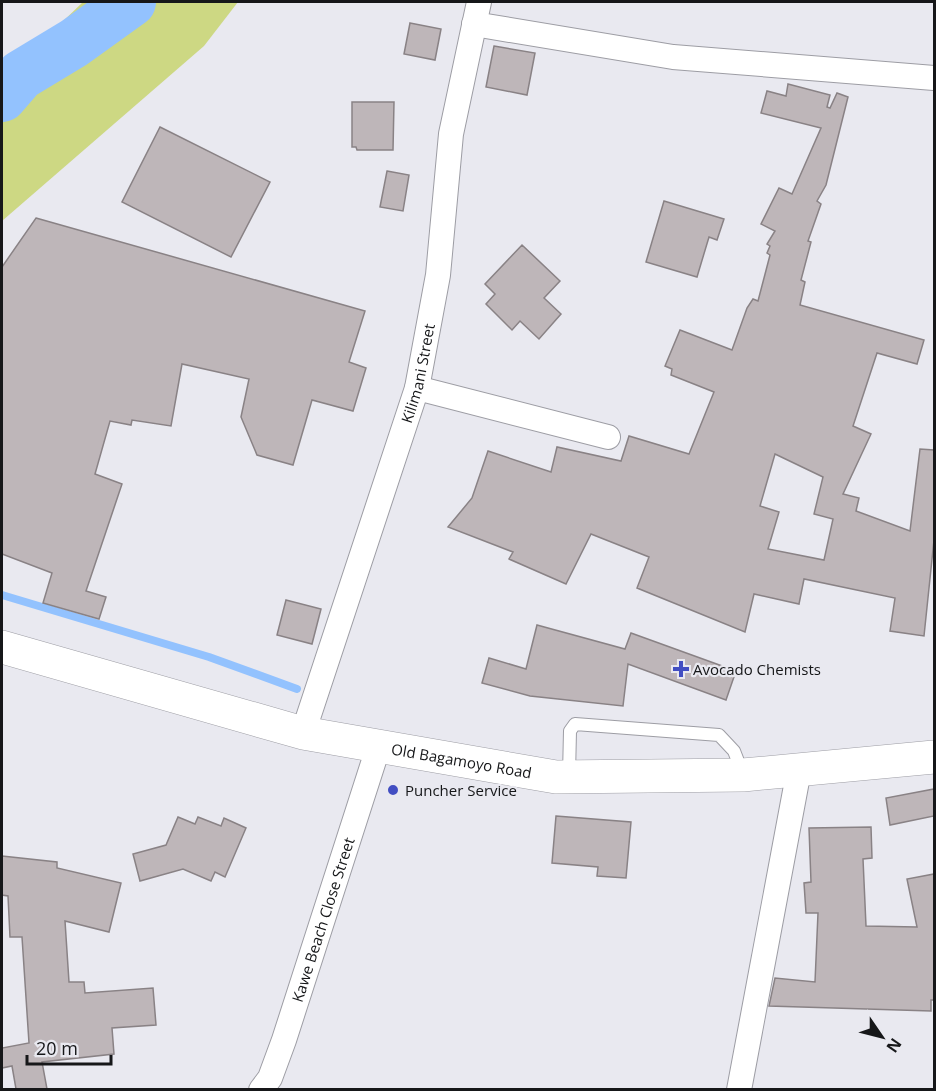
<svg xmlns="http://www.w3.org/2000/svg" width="936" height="1091" viewBox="0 0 936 1091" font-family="'Open Sans',sans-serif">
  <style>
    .green { fill: #cdd883 }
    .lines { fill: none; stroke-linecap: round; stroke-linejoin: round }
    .stream { stroke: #93c2fe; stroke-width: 8 }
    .river { stroke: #93c2fe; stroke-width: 50 }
    .building { fill: #beb6b9; stroke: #898285; stroke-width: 1.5; fill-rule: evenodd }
    .service-casing { stroke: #9d9da4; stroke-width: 14 }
    .minor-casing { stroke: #9d9da4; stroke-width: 26 }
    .primary-casing { stroke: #9d9da4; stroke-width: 34 }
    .service { stroke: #fff; stroke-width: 12 }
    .minor { stroke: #fff; stroke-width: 24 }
    .primary { stroke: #fff; stroke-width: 33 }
    .poi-dot { fill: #424ec2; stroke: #e9e9f0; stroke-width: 2 }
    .labels { text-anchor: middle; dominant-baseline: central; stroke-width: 4.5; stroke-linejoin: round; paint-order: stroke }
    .street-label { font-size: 15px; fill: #161719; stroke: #e9e9f0 }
    .poi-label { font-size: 15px; fill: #161719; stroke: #e9e9f0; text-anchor: start }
  </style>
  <rect width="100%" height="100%" fill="#e9e9f0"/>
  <!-- green -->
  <path class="green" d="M83 2H238L204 46 2 221V80Z"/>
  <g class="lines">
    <!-- stream -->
    <path class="stream" d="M2 595 209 657 297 689"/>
    <!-- river -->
    <path class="river" d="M2 97 21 75 74 43 131 2"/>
  </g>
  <!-- building -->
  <g class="building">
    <path d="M410 23 441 29 435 60 404 54Z"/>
    <path d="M494 46 535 53 527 95 486 87Z"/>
    <path d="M788 84 830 95 827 107 830 108 837 93 848 97 826 185 817 201 821 204 808 241 811 242 801 280 805 282 800 305 924 340 917 364 877 353 853 426 871 434 843 494 859 498 856 511 910 531 920 449 934 450V540L924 636 890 631 895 598 804 579 799 604 754 594 745 632 637 588 649 557 591 534 566 584 509 559 513 552 448 527 472 498 488 451 551 472 557 447 621 461 629 436 689 454 714 392 671 375 672 369 665 366 680 330 732 350 747 308 753 299 758 301 770 255 767 253 770 246 767 244 775 231 761 224 779 188 792 194 821 128 761 113 767 91 786 96ZM775 454 823 477 814 514 833 519 824 560 768 549 779 512 760 506Z"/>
    <path d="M352 102H394L393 150H357L356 147H352Z"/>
    <path d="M160 127 270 182 231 257 122 202Z"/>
    <path d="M387 171 409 175 403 211 380 207Z"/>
    <path d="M664 201 724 219 717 240 709 237 697 277 646 262Z"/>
    <path d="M36 218 365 311 349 362 366 368 353 411 312 400 293 465 257 455 241 417 249 379 182 364 171 426 132 420 131 425 110 421 95 474 122 484 86 591 106 597 99 619 43 603 52 573 2 554V267Z"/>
    <path d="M522 245 560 281 544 298 561 314 539 339 520 321 512 330 486 304 495 294 485 284Z"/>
    <path d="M286 600 321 609 312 644 277 635Z"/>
    <path d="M537 625 625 649 631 633 736 671 726 700 628 664 623 706 530 696 482 683 489 658 526 669Z"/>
    <path d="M934 789V816L890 825 886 798Z"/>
    <path d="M556 816 631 822 626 878 597 876 598 867 552 863Z"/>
    <path d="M178 817 195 824 198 817 221 826 224 818 246 828 225 877 215 872 211 881 183 869 140 881 133 854 166 845Z"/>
    <path d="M871 827 872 858 863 859 866 926 917 927 907 879 934 874V1000H931V1011L769 1006 775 978 815 982 818 913H806L804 883 811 882 809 828Z"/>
    <path d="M2 856 57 862V868L121 883 109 932 65 921 69 982H84L85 993 153 988 156 1025 112 1028 114 1054 42 1062 47 1089H16L12 1066 2 1068V1048L29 1043 22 937H10L8 896 2 895Z"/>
  </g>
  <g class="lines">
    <!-- service casing -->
    <g class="service-casing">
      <path id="service" d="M569 775 570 731 575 724 719 735 734 751 743 774"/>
    </g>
    <!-- minor casing -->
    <g class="minor-casing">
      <g id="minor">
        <path d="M474 24 673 57 934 78"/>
        <path d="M417 388 608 437"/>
        <path id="s1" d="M303 733 417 388 438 275 451 134 479 2"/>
        <path id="s2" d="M261 1090 270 1078 284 1040 378 748"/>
        <path d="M739 1090 799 770"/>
      </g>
    </g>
    <!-- primary casing -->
    <g class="primary-casing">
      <g id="primary">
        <path id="s3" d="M2 647 303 733 556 777 743 775 934 757"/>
      </g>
    </g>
    <!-- service -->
    <use href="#service" class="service"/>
    <!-- minor -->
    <use href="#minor" class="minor"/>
    <!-- primary -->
    <use href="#primary" class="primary"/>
  </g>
  <!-- markers -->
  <g class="poi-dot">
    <path d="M678 660h6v6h6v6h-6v6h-6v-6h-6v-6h6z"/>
    <circle cx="393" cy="790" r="6"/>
  </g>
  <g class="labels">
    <!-- street labels -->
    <g class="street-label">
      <text stroke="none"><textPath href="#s1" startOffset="378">Kilimani Street</textPath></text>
      <text stroke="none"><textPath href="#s3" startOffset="474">Old Bagamoyo Road</textPath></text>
      <text stroke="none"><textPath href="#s2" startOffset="182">Kawe Beach Close Street</textPath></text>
    </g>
    <!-- poi labels -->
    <g class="poi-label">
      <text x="693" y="669">Avocado Chemists</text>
      <text x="405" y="790">Puncher Service</text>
    </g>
  </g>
  <!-- border -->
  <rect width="936" height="1091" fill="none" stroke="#161719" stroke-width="6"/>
  <!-- north arrow -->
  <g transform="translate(882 1037) rotate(125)" stroke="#e9e9f0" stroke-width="4.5" paint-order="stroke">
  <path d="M0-4.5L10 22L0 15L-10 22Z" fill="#161719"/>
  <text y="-9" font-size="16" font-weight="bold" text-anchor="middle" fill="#161719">N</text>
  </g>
  <!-- scale -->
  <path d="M27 1055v9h84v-9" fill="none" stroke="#161719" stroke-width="3"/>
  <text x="36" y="1055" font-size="18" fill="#161719" stroke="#e9e9f0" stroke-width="4.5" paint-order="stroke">20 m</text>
</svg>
